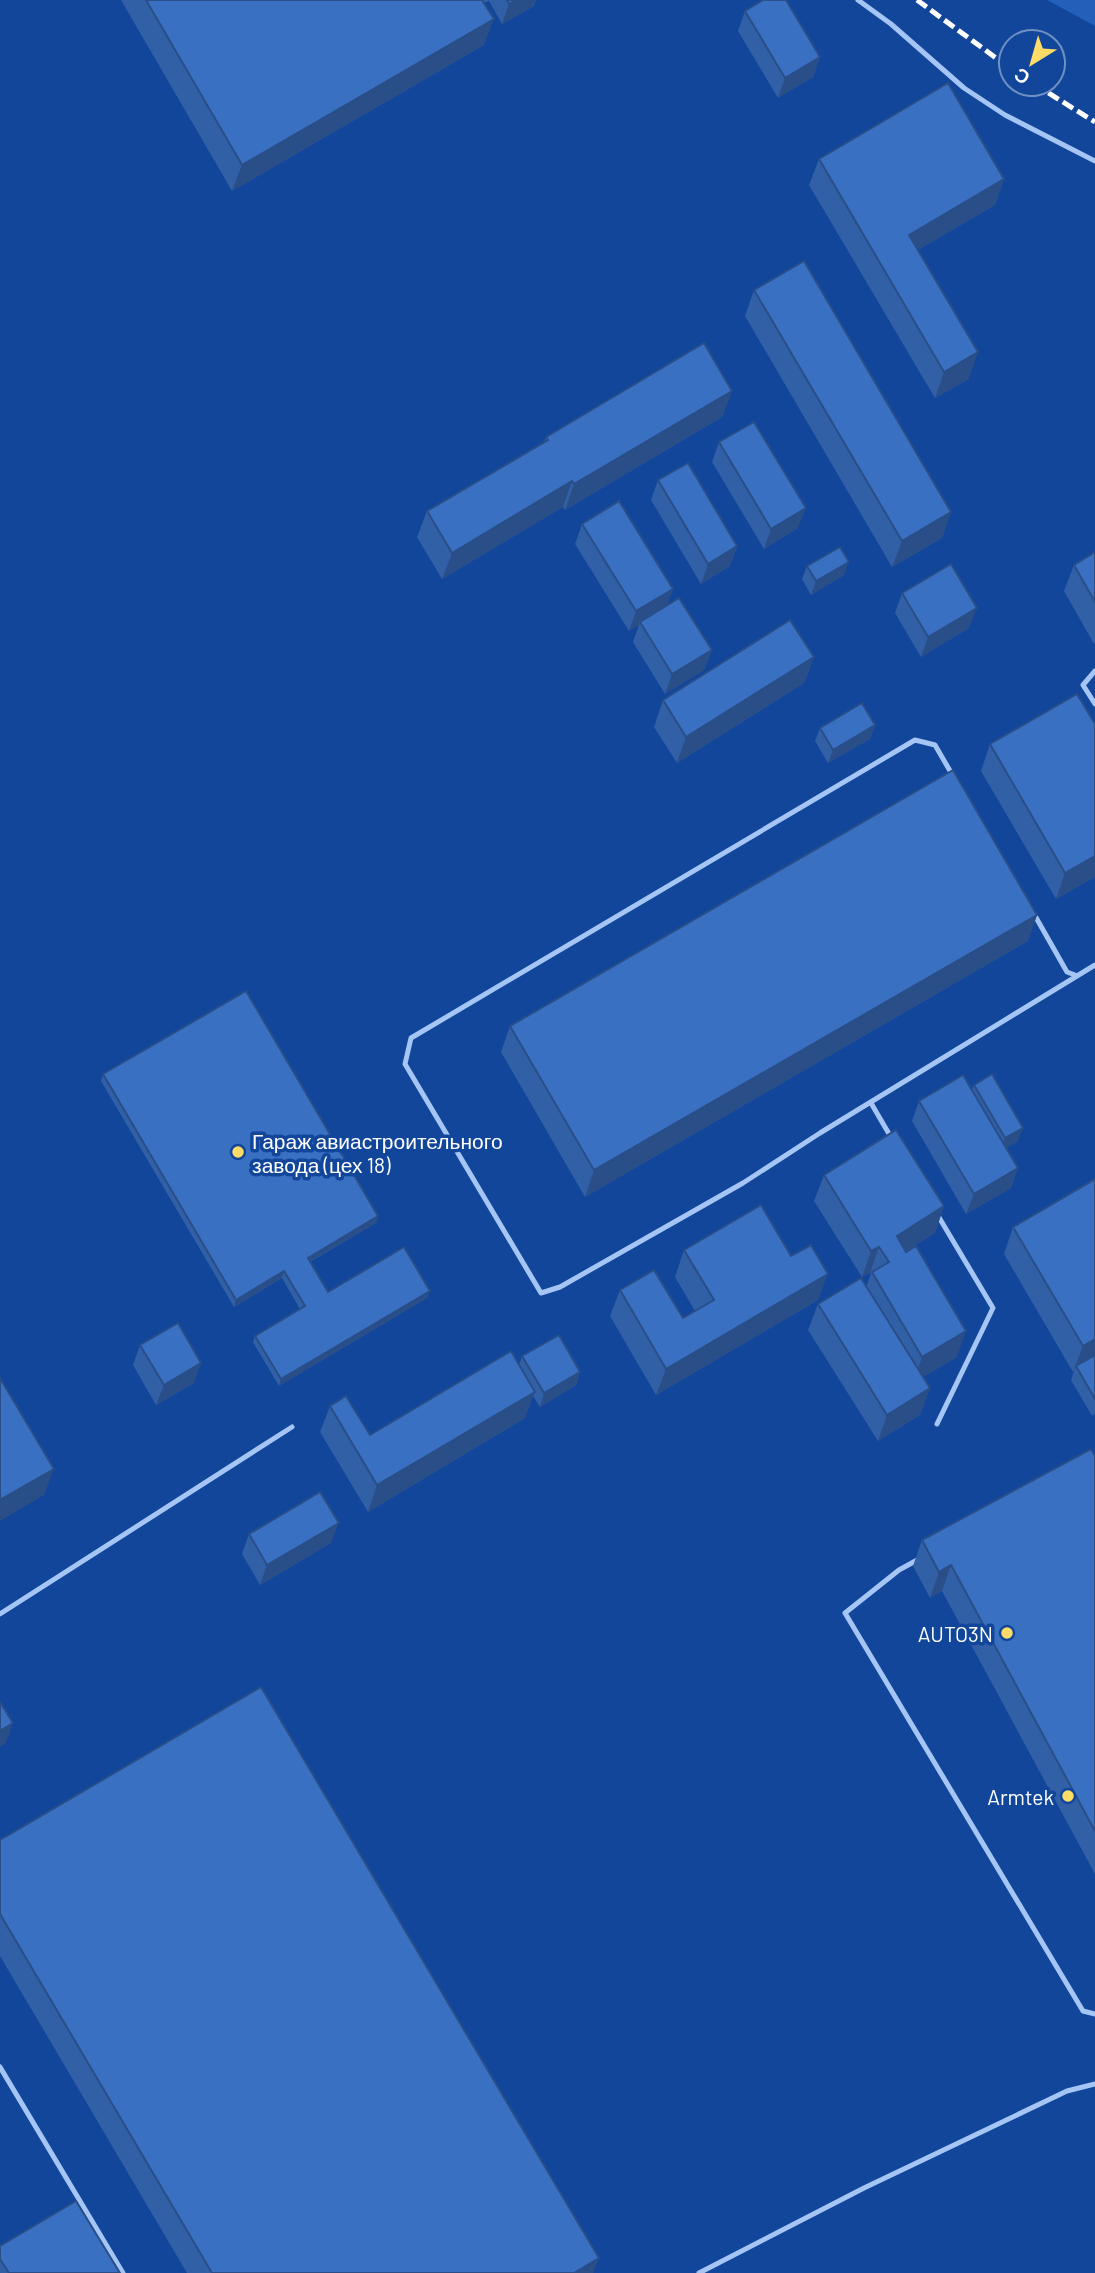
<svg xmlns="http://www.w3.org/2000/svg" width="1095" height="2273" viewBox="0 0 1095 2273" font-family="Barlow,sans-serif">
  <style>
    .green { fill: #245fb9 }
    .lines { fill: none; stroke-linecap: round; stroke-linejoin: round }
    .lane { stroke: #a5c5f4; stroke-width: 5 }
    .rail { stroke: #fff; stroke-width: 5; stroke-dasharray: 12 5; stroke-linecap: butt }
    .wall { fill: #3260a7 }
    .shaded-wall { fill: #294e88 }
    .building { fill: #3a70c2; stroke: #294e88; stroke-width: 2 }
    .poi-dot { fill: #ffdb68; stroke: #11469b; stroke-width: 2.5 }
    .labels { text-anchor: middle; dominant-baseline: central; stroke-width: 7; stroke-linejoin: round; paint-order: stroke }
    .poi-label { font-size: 21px; fill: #fff; stroke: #11469b; text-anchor: end }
  </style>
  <rect width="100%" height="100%" fill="#11469b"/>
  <!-- green -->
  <path class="green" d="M1047 0H1095V26Z"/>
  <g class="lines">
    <!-- lane -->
    <g class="lane">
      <path d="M858 0 891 24 964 88 1005 115 1095 161"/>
      <path d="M1095 671 1083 685 1095 704"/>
      <path d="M953 776 935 745 915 740 411 1038 405 1064 541 1293 560 1287 743 1183 820 1133 1095 965"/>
      <path d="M1034 914 1067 972 1075 975"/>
      <path d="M871 1103 892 1139"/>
      <path d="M937 1214 993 1308 937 1424"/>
      <path d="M919 1559 899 1570 845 1613 1083 2011 1095 2014"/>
      <path d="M0 1614 292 1427"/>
      <path d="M0 2067 123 2273"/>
      <path d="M699 2273 864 2188 1067 2091 1095 2084"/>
    </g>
    <!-- rail -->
    <g class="rail">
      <path d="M917 0 1011 69"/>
      <path d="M1034 84 1095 122"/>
    </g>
  </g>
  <!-- wall -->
  <g class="wall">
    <path d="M121 0H536L534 6 502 24 489 1 484 3V45L232 191Z"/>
    <path d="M745 11 820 57 813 77 778 98 738 31Z"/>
    <path d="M819 159 1004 179 995 205 918 250 969 379 935 398 809 185Z"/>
    <path d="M754 290 951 512 942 538 892 567 745 316Z"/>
    <path d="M732 391 722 417 565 510 563 507 442 579 417 537 427 511 544 442 546 437Z"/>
    <path d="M719 442 798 528 764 549 712 462Z"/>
    <path d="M658 480 737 546 730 566 701 584 651 500Z"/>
    <path d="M582 524 673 589 667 605 712 650 704 670 665 694 633 642 639 625 629 631 575 544Z"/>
    <path d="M1095 552V643L1094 644 1064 591 1074 565Z"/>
    <path d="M807 566 844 575 811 595 802 579Z"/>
    <path d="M902 593 969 628 921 657 895 613Z"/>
    <path d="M814 657 804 683 677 763 654 727 663 700Z"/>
    <path d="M875 725 870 739 828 763 815 741 820 728Z"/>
    <path d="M990 744 1095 877 1056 899 981 771Z"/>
    <path d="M1037 915 1028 941 585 1197 501 1052 510 1026Z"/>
    <path d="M103 1074 378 1216 376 1223 310 1262 328 1292 430 1291 427 1298 279 1386 253 1342 255 1336 300 1309 282 1278 234 1307 101 1081Z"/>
    <path d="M974 1085 1018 1141 1006 1148 1018 1168 1011 1188 966 1214 912 1121 919 1101 972 1089Z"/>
    <path d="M824 1175 944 1206 935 1233 906 1251 957 1357 923 1377 930 1388 920 1415 878 1441 808 1330 818 1304 866 1287 871 1274 870 1273 862 1277 814 1201Z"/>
    <path d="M1095 1179V1414L1092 1416 1071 1380 1074 1371 1073 1372 1004 1254 1013 1227Z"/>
    <path d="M684 1250 791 1256 818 1300 656 1395 610 1316 620 1290 683 1318 695 1311 675 1277Z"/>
    <path d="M140 1345 194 1383 156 1405 133 1365Z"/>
    <path d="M522 1356 580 1372 576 1385 540 1407 533 1396 525 1418 368 1512 320 1432 330 1406 370 1435 519 1365Z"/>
    <path d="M1095 1456V1874L942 1591 930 1598 913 1566 922 1540Z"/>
    <path d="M249 1534 331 1543 260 1585 242 1554Z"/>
    <path d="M0 1840 599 2258 593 2273H187L0 1956Z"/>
    <path d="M0 2246 120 2273H0Z"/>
  </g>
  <!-- shaded-wall -->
  <g class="shaded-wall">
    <path d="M516 0H536L534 6 502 24 509 4Z"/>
    <path d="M494 19 484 45 232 191 242 165Z"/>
    <path d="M820 57 813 77 778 98 785 78Z"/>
    <path d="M1004 179 995 205 899 261 909 235Z"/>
    <path d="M978 352 969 379 935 398 944 372Z"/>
    <path d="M732 391 722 417 565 510 574 484Z"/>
    <path d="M572 481 563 507 442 579 452 553Z"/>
    <path d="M806 508 798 528 764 549 771 529Z"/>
    <path d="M951 512 942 538 892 567 902 541Z"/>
    <path d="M737 546 730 566 701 584 708 564Z"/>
    <path d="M849 562 844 575 811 595 816 581Z"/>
    <path d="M673 589 666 609 640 622 639 625 629 631 636 611Z"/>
    <path d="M977 608 969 628 921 657 928 637Z"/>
    <path d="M712 650 704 670 665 694 672 674Z"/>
    <path d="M814 657 804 683 677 763 686 737Z"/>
    <path d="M875 725 870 739 828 763 833 750Z"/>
    <path d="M1095 856V877L1056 899 1065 873Z"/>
    <path d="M1037 915 1028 941 585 1197 594 1170Z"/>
    <path d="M1023 1128 1018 1141 1000 1152 1005 1138Z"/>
    <path d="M1018 1168 1011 1188 966 1214 974 1194Z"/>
    <path d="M944 1206 935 1233 887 1262 897 1236Z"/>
    <path d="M378 1216 376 1223 305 1264 308 1258Z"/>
    <path d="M879 1247 870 1273 862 1277 871 1251Z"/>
    <path d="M284 1271 282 1278 234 1307 236 1300Z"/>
    <path d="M828 1274 818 1300 656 1395 666 1369Z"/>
    <path d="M430 1291 427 1298 279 1386 281 1379Z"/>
    <path d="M966 1331 957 1357 913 1383 922 1357Z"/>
    <path d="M1095 1339V1359L1076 1366 1073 1372 1083 1346Z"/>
    <path d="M201 1363 194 1383 156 1405 164 1385Z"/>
    <path d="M580 1372 576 1385 540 1407 544 1393Z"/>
    <path d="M930 1388 920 1415 878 1441 887 1415Z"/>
    <path d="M535 1392 525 1418 368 1512 377 1485Z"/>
    <path d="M54 1469 44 1495 0 1521V1500Z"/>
    <path d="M339 1523 331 1543 260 1585 267 1565Z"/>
    <path d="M951 1565 942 1591 930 1598 939 1572Z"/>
    <path d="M13 1723 6 1743 0 1747V1731Z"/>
    <path d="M599 2258 593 2273H574Z"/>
  </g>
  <!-- building -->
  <g class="building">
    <path d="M146 0H482L494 19 242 165Z"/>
    <path d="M507 0H516L509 4Z"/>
    <path d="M763 0H786L820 57 785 78 745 11Z"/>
    <path d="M948 83 1004 179 909 235 978 352 944 372 819 159Z"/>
    <path d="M804 261 951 512 902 541 754 290Z"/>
    <path d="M704 343 732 391 574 484 572 481 452 553 427 511 548 440 546 437Z"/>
    <path d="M754 422 806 508 771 529 719 442Z"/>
    <path d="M688 463 737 546 708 564 658 480Z"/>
    <path d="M619 501 673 589 636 611 582 524Z"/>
    <path d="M840 547 849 562 816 581 807 566Z"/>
    <path d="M1095 552V602L1074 565Z"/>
    <path d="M951 564 977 608 928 637 902 593Z"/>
    <path d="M679 598 712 650 672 674 640 622Z"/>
    <path d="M790 620 814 657 686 737 663 700Z"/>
    <path d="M1077 694 1095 724V856L1065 873 990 744Z"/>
    <path d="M862 703 875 725 833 750 820 728Z"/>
    <path d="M953 770 1037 915 594 1170 510 1026Z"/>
    <path d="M246 991 378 1216 308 1258 328 1292 404 1247 430 1291 281 1379 255 1336 305 1306 284 1271 236 1300 103 1074Z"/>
    <path d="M992 1074 1023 1128 1005 1138 974 1085Z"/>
    <path d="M963 1075 1018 1168 974 1194 919 1101Z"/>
    <path d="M896 1130 944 1206 897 1236 906 1252 916 1246 966 1331 922 1357 872 1272 889 1262 879 1247 871 1251 824 1175Z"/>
    <path d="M1095 1179V1339L1083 1346 1013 1227Z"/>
    <path d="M761 1205 791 1256 811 1245 828 1274 666 1369 620 1290 654 1270 683 1318 714 1300 684 1250Z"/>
    <path d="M861 1278 930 1388 887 1415 818 1304Z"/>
    <path d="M178 1323 201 1363 164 1385 140 1345Z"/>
    <path d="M559 1335 580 1372 544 1393 522 1356Z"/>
    <path d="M511 1351 535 1392 377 1485 330 1406 346 1396 370 1435Z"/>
    <path d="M1095 1355V1399L1076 1366Z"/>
    <path d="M0 1378 54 1469 0 1500Z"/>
    <path d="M1091 1449 1095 1456V1831L951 1565 939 1572 922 1540Z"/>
    <path d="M320 1492 339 1523 267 1565 249 1534Z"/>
    <path d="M261 1687 599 2258 574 2273H212L0 1914V1840Z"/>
    <path d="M0 1702 13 1723 0 1731Z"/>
    <path d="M76 2201 120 2273H9L0 2259V2246Z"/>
  </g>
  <!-- markers -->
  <g class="poi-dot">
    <circle cx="238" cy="1152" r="7"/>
    <circle cx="1007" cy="1633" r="7"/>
    <circle cx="1068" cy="1796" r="7"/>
  </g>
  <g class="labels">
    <!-- poi labels -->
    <g class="poi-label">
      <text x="252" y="1140" text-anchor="start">Гараж авиастроительного<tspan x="252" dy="24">завода (цех 18)</tspan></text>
      <text x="993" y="1633">AUTO3N</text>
      <text x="1054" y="1796">Armtek</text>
    </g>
  </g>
  <!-- north arrow -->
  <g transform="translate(1032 63) rotate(217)"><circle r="33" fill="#11469b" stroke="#7090c3" stroke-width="2"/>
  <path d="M0-5L12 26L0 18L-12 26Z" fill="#ffdb68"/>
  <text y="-10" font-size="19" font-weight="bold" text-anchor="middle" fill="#ffffff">С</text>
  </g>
</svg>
